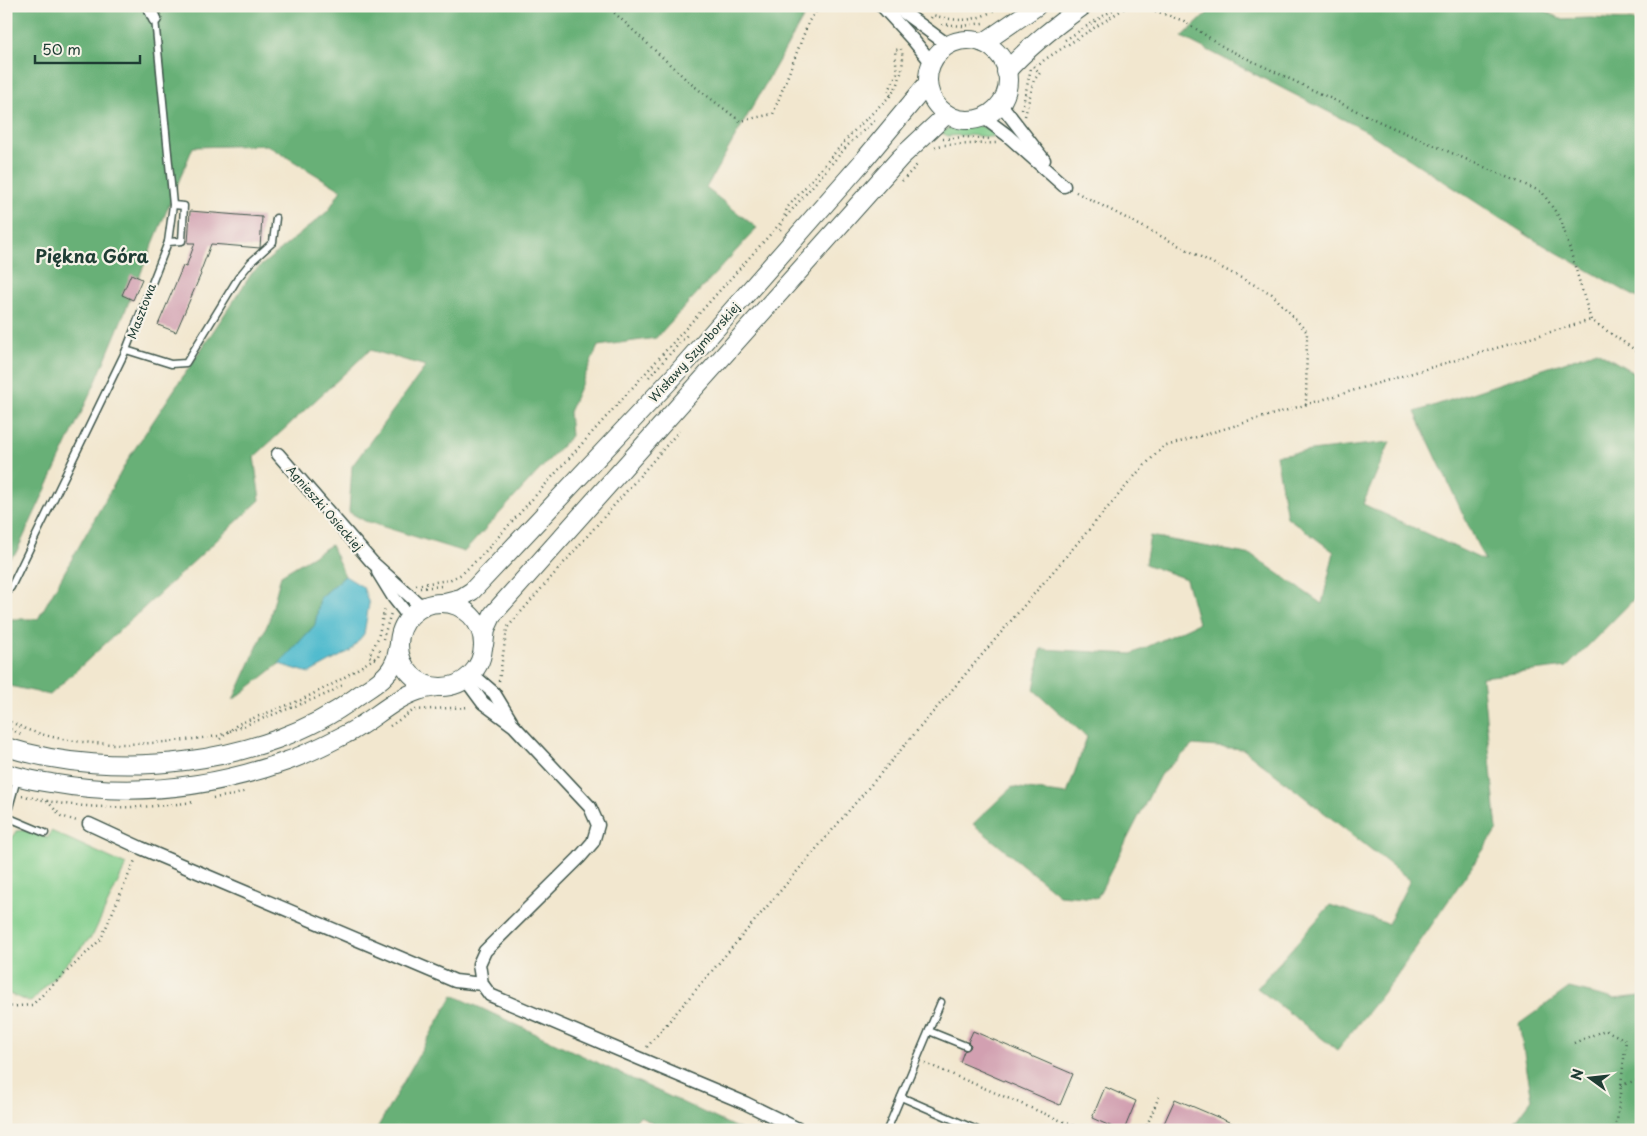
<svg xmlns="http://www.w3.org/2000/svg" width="1647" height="1136" viewBox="0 0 1647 1136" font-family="'Playpen Sans',sans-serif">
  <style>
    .green { fill: #80cd8b; stroke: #508560 }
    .forest { fill: #68b077; stroke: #447656 }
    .water { fill: #51bbce; stroke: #387c81 }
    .building { fill: #d2a0b1 }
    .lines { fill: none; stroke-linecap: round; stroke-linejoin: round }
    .lane-casing { stroke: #3f564b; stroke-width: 9 }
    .street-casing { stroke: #3f564b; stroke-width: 15 }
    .secondary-casing { stroke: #3f564b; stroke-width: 20 }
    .path { stroke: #3f564b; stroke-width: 2.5; stroke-dasharray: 1 4; stroke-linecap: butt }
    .lane { stroke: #fff; stroke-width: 6 }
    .street { stroke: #fff; stroke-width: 12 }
    .secondary { stroke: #fff; stroke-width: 18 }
    .labels { text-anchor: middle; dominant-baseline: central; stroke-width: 4.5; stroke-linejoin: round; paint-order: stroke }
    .street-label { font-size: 12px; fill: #1f3d34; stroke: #f7f3e8 }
    .district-label { font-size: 18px; font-weight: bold; fill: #1f3d34; stroke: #f7f3e8 }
  </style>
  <rect width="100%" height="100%" fill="#f7f3e8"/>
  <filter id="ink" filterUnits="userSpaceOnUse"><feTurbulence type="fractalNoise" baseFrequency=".02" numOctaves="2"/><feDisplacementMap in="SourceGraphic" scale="10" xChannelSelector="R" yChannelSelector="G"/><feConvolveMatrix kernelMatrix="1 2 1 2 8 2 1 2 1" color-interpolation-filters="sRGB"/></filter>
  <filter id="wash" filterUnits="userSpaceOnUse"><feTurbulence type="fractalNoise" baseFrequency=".0096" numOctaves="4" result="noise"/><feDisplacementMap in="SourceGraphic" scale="20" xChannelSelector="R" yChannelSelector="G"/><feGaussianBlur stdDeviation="1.12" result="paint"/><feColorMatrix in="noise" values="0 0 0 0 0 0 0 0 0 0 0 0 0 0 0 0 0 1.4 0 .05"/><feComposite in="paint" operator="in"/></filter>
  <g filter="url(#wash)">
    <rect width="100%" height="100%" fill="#f2e7cf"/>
    <!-- green -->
    <g class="green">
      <path d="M977 125 989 129 995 135 992 137 966 135 948 136 940 132 950 128Z"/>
      <path d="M26 830 48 838 51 831 126 865 93 935 31 1002 6 993V850L16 831Z"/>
    </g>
    <!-- forest -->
    <g class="forest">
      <path d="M6 6H810L706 188 757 228 656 338 598 346 569 412 571 436 464 552 365 521 349 512 352 466 426 366 370 350 254 457 260 500 50 695 10 686 6 680V617L12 619H38L130 456 252 273 328 211 341 190 267 145 193 147 97 379 16 553 6 561Z"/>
      <path d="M1215 6H1537L1560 19 1591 18 1641 21V300L1533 239 1366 131 1182 37Z"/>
      <path d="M1597 351 1641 377V592L1567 667 1482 677 1497 830 1395 978 1337 1050 1257 988 1330 905 1388 924 1410 880 1243 749 1193 745 1160 775 1097 898 1059 895 973 824 1012 787 1067 794 1087 737 1034 690 1041 649 1132 654 1198 623 1186 579 1145 564 1150 536 1252 555 1322 604 1334 552 1287 517 1276 455 1390 442 1363 504 1485 561 1415 412Z"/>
      <path d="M331 545 345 576 320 598 315 625 279 664 233 700 269 621 281 575Z"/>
      <path d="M1569 988 1614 999 1641 996V1130H1509L1532 1099 1519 1024Z"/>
      <path d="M453 995 741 1130H663L640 1116 627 1130H376Z"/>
    </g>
    <!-- water -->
    <path class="water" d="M345 576 363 587 369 604 364 634 350 651 309 673 279 664 315 625 320 598Z"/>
    <g id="blocks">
      <!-- building -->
      <g class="building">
        <path d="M190 211 262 217 260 248 211 244 200 273 201 274 176 332 158 325 183 266 186 267 195 243H188Z"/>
        <path d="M131 274 142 279 133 300 122 295Z"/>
        <path d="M973 1031 1073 1074 1060 1105 960 1062 964 1051 970 1048 971 1045 968 1042Z"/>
        <path d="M1105 1087 1136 1101 1124 1130H1119L1092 1118Z"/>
        <path d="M1175 1099 1248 1130H1161Z"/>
      </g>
    </g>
  </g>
  <g filter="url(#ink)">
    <use href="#blocks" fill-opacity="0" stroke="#3f564b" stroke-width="1"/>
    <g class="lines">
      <!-- lane casing -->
      <g class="lane-casing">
        <g id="lane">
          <path d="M168 242 182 241 184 206 173 205"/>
          <path d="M126 350 171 364 186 363 238 278 251 262 273 242 276 218"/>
          <path d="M6 593 11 587 126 350 168 242 173 205 155 19"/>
          <path d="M7 817 45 833"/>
          <path d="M6 818 17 779"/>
          <path d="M929 1031 966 1046"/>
          <path d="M901 1097 977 1130"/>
          <path d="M887 1130 941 1002"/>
        </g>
      </g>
      <!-- street casing -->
      <g class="street-casing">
        <g id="street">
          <path d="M149 6 155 19"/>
          <path d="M882 6 913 40 932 63"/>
          <path d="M895 6 948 45"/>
          <path d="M1000 103 1044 160"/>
          <path d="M983 117 1007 135 1064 186"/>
          <path d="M278 454 372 562 422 607"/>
          <path d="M378 572 394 598 409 617"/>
          <path d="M472 674 494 693 511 721"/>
          <path d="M466 680 483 703 514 726 590 807 598 825 593 842 579 858 485 951 479 964 482 984"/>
          <path d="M89 824 141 848 455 981 482 984 490 995 638 1058 745 1103 800 1130"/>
        </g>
      </g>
      <!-- secondary casing -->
      <g class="secondary-casing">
        <g id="secondary">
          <circle cx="968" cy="80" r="40"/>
          <path d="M983 43 1037 6"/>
          <path d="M1006 72C1029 46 1055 26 1083 6"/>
          <path d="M445 602 461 598 472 591 677 373 864 160 928 83"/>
          <circle cx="441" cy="645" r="42"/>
          <path d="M484 645 486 629 493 614 900 158 947 114"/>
          <path d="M6 747C113 781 264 766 355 698 368 688 387 679 394 663 397 658 397 651 399 645"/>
          <path d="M6 773C21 778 36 781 51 783 130 797 211 788 287 761 307 754 327 744 346 734 371 722 391 700 418 691 424 689 430 688 436 687"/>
        </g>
      </g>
      <!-- path -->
      <g class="path">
        <path d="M607 6 690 83 740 121 773 114 809 21 820 6"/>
        <path d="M1141 6 1184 21 1225 48 1380 122 1542 192 1561 220 1591 320 1641 354"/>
        <path d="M931 18 933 15C960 23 977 22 1001 6"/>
        <path d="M942 24 963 26 983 23"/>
        <path d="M1065 40 1119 6"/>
        <path d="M1035 65H1039L1044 60 1128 6"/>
        <path d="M891 95 888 93 897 73 895 50 901 49"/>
        <path d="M1022 109 1031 68"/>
        <path d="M1025 116 1034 80 1040 73 1033 66"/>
        <path d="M943 139 964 137 990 139"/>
        <path d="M935 147 943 145 997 143"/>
        <path d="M902 181 917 165"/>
        <path d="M1076 192 1272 294 1307 332 1306 405"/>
        <path d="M780 230 787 208 852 133 891 95 898 84 902 70 903 57 901 49"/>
        <path d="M649 377 687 335"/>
        <path d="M416 585 449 580 462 574 483 554 784 219 847 146 875 120"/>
        <path d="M420 588 442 586"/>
        <path d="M383 639 391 613"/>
        <path d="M375 659 369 656 378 638 385 607"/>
        <path d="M499 681 507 628 679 431"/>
        <path d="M6 720C14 723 22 728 31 731 92 751 156 744 218 736L225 733"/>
        <path d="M390 726 414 710 470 707"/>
        <path d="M6 727 21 734"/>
        <path d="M230 731 327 694 343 685"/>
        <path d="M220 739 238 724 301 700 335 683 378 656 381 647"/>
        <path d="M22 796C36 798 50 802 64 804 107 809 151 808 193 802"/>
        <path d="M213 798 234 795 247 791"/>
        <path d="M47 801 61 816 77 821"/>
        <path d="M6 1007 32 1005 101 939 136 858"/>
        <path d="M1574 1043 1605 1030 1626 1040 1616 1130"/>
        <path d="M647 1047 1139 471 1163 447 1591 320"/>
        <path d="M925 1063 1083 1130"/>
        <path d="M1621 1085 1641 1079"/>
        <path d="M1145 1130 1160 1094"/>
      </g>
      <!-- lane -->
      <use href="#lane" class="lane"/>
      <!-- street -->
      <use href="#street" class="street"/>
      <!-- secondary -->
      <use href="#secondary" class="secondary"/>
    </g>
  </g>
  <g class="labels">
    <!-- street labels -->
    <g class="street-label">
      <text transform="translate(141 311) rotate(-69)">Masztowa</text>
      <text transform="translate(694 352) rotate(-48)">Wisławy Szymborskiej</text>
      <text transform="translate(325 508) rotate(49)">Agnieszki Osieckiej</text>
    </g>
    <!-- district labels -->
    <g class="district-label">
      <text x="92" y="255">Piękna Góra</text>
    </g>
  </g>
  <!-- margin -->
  <rect width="1647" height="1136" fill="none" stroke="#f7f3e8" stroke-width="25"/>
  <!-- north arrow -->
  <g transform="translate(1590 1078) rotate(285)" stroke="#f7f3e8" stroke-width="4" paint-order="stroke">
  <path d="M0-4L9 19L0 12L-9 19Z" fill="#1f3d34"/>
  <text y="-8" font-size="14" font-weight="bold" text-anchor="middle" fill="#1f3d34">N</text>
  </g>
  <!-- scale -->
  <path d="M35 55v8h105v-8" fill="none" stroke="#1f3d34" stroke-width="2.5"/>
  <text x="42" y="55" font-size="15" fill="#1f3d34" stroke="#f7f3e8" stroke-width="4" paint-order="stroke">50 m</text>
</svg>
